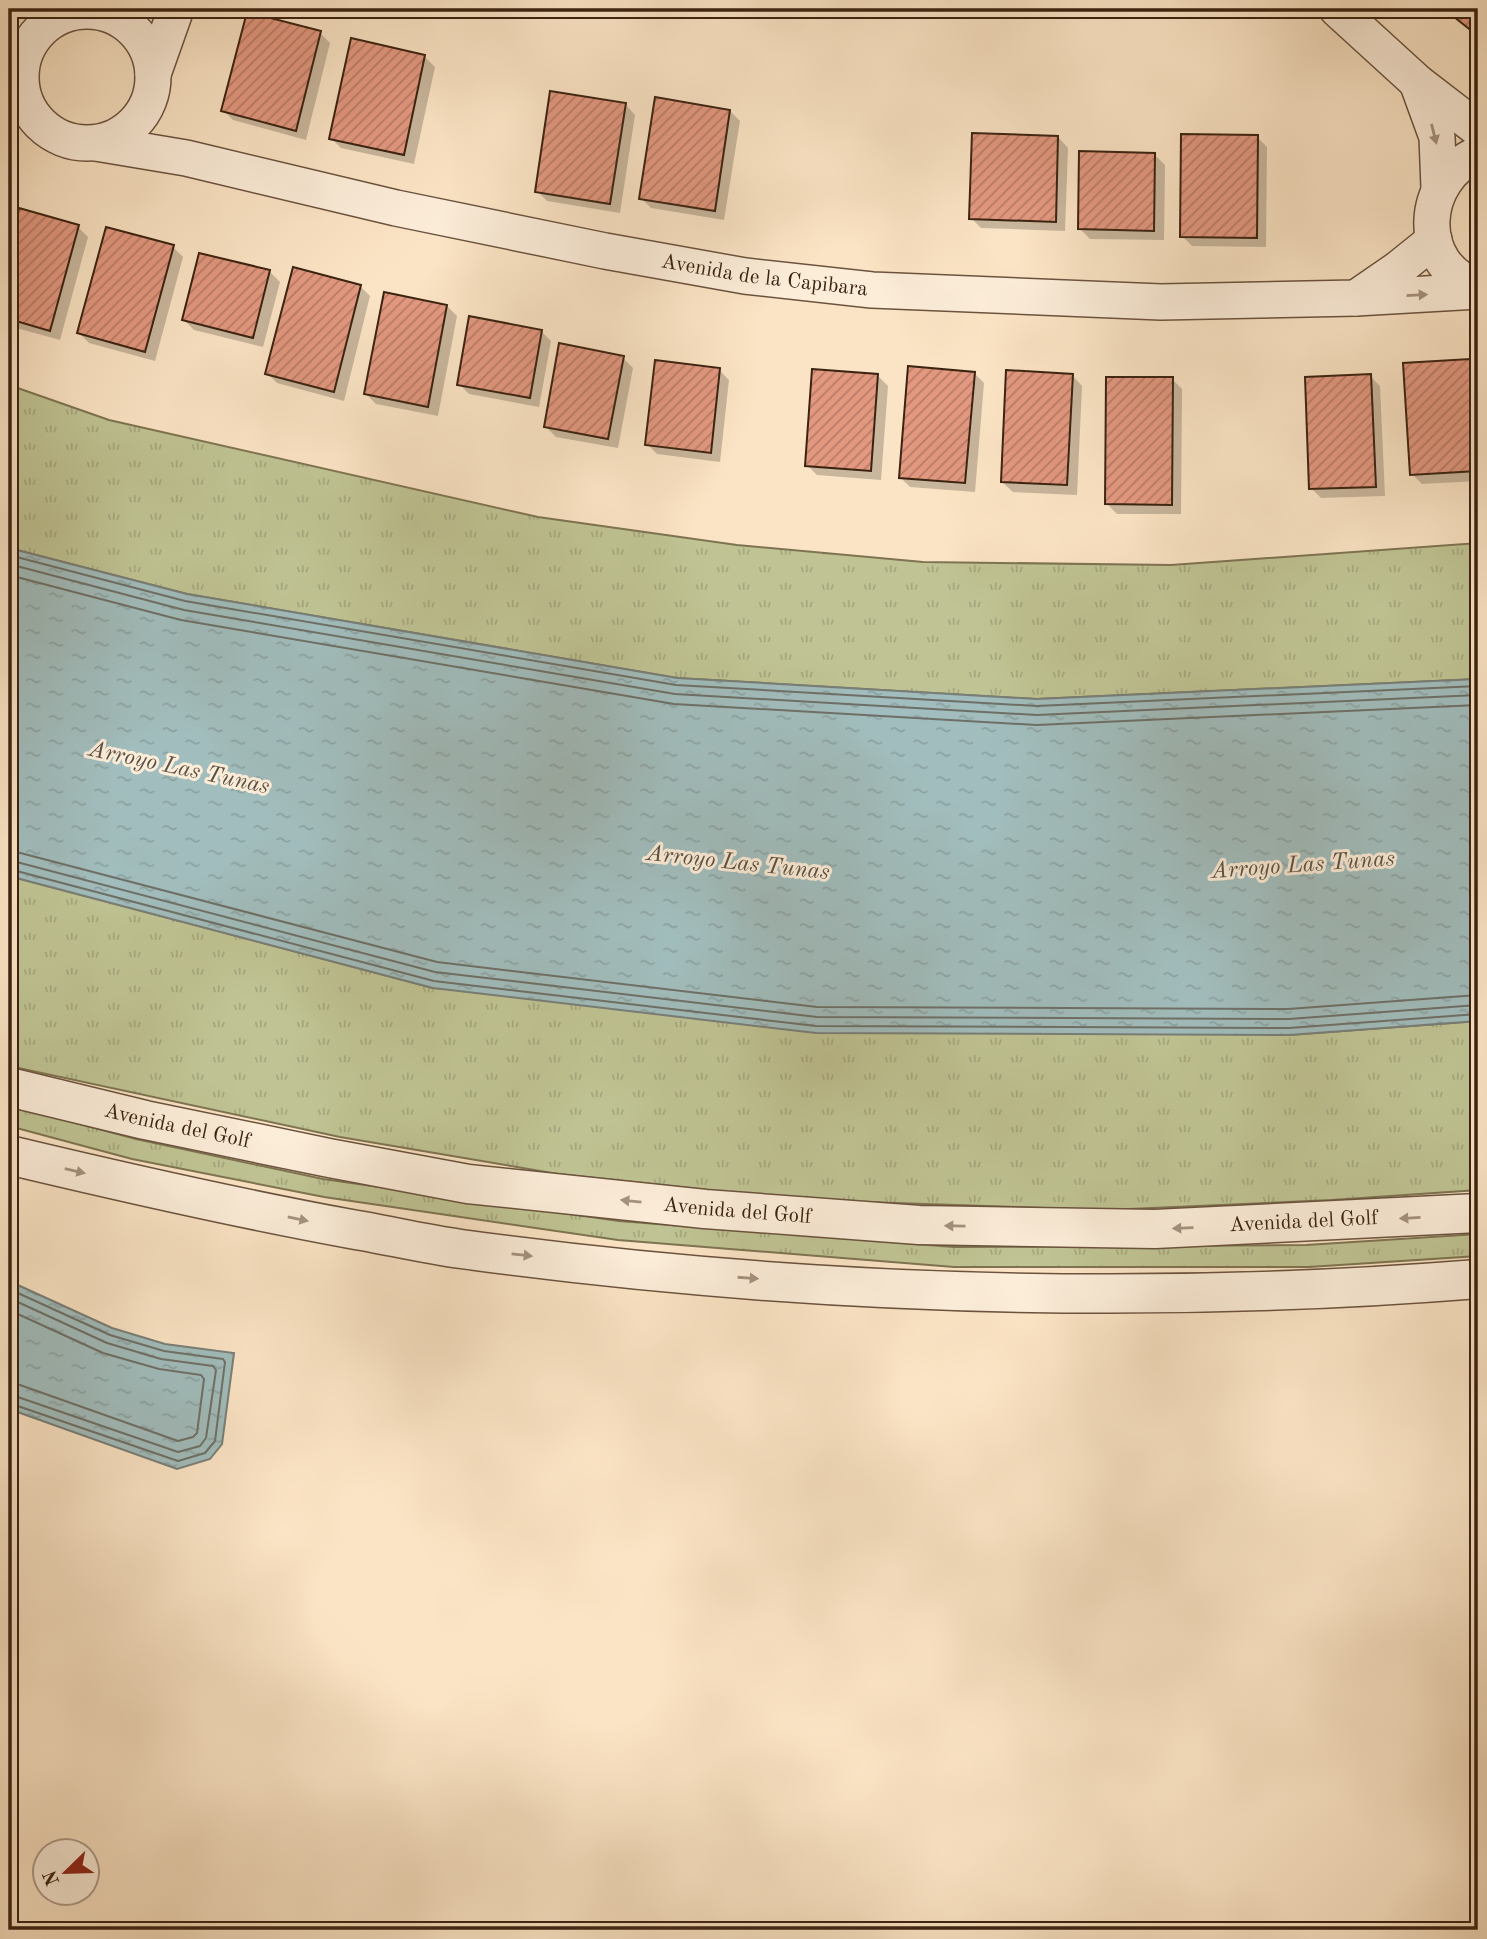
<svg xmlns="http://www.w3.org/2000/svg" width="1487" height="1939" viewBox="0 0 1487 1939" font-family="'Old Standard TT',serif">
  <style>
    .grass { fill: url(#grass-tufts); stroke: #7e7452; stroke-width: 2 }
    .water { fill: url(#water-ripples); stroke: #787f78; stroke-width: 2 }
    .shadow { fill: #0003 }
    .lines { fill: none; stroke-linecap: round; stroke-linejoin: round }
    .shore { stroke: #6e7067; stroke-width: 2 }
    .building { fill: url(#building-hatch); stroke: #3b2311; stroke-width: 2 }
    .minor-casing { stroke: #6b533e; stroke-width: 38 }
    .tertiary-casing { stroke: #6b533e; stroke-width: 41 }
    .minor { stroke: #fcedd9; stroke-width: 35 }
    .tertiary { stroke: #fcedd9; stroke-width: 38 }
    .oneway { fill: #a5927f }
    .labels { text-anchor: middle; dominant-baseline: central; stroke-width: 6; stroke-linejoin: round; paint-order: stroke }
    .street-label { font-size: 21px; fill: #3b2311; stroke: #fcedd9 }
    .water-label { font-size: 23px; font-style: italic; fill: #5a5145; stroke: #fcedd9 }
  </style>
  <defs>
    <pattern id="grass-tufts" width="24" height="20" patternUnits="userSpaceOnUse" patternTransform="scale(1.75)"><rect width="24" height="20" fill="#c0c494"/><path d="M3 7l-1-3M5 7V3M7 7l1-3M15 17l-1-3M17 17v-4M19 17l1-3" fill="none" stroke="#a6a87f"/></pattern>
    <pattern id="water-ripples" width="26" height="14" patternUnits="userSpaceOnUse" patternTransform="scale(1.75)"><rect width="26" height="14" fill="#a1bdbd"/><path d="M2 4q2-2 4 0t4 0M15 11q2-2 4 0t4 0" fill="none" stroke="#8ca2a1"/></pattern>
    <pattern id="building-hatch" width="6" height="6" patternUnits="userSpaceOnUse" patternTransform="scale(1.75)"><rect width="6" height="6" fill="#e39880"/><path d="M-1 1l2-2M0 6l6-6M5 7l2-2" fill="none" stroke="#b97c67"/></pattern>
  </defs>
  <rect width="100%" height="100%" fill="#fbe4c5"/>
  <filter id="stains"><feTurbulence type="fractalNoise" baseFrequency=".00286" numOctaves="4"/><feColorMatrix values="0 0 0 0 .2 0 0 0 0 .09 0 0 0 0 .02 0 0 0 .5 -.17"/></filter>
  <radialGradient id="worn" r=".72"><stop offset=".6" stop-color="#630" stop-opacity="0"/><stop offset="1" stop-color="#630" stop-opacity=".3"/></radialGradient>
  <!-- grass -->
  <g class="grass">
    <path d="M9 385 109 420 538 517 737 545 923 562 1171 565 1478 543V679L1037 699 677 678 187 594 9 548Z"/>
    <path d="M9 876 433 988 1289 1035 1478 1021V1190L1332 1200 1106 1210 802 1200 558 1174 340 1137 9 1066Z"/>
    <path d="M9 1105 136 1139 323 1179 619 1221 954 1247 1306 1245 1478 1234V1256L1309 1267H954L618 1240 324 1197 132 1159 9 1126Z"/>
  </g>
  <!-- water -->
  <g class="water">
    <path d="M9 548 187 594 677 678 1037 699 1478 679V1021L1289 1035 816 1033 433 988 9 876Z"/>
    <path d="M9 1281 112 1328 165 1344 234 1353 222 1444 210 1459 177 1469 9 1409Z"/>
  </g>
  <!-- shadow -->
  <g class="shadow">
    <path d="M320 33 330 43 306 140 233 120 223 110Z"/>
    <path d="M425 57 435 67 414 164 341 148 331 138Z"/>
    <path d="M625 104 635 115 620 213 547 201 537 191Z"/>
    <path d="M730 111 740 121 724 220 651 208 641 198Z"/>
    <path d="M1058 137 1068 148 1065 231 981 228 971 218Z"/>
    <path d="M1257 137 1267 147 1266 247 1192 246 1182 236Z"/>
    <path d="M1155 155 1165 165 1164 240 1090 239 1080 229Z"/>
    <path d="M20 210 78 227 88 237 60 340 9 326V253Z"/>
    <path d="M173 247 183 257 155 361 89 343 79 333Z"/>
    <path d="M200 255 270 272 280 282 263 347 194 330 184 320Z"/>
    <path d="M360 286 370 296 344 401 277 383 267 373Z"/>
    <path d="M447 306 457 316 438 416 376 404 366 394Z"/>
    <path d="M541 331 551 341 539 407 469 394 459 384Z"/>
    <path d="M623 358 633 368 618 448 556 437 546 427Z"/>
    <path d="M1469 361 1478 370V481L1422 484 1412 474Z"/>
    <path d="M719 370 729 380 720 462 657 454 647 444Z"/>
    <path d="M974 373 984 383 975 492 910 487 900 477Z"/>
    <path d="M1072 375 1082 386 1077 495 1013 492 1002 482Z"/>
    <path d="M878 376 888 386 881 480 817 475 807 465Z"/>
    <path d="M1370 376 1380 386 1385 496 1321 498 1311 488Z"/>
    <path d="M1172 379 1182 389 1181 514H1117L1107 504Z"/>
  </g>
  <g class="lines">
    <!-- shore -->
    <g class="shore">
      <path d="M9 555 185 601 676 685 1037 706 1478 686"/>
      <path d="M9 564 184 610 675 694 1037 715 1478 695"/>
      <path d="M9 575 181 620 674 704 1037 725 1478 705"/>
      <path d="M9 850 437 962 817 1007 1288 1009 1478 995"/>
      <path d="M9 860 435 972 817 1017 1289 1019 1478 1005"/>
      <path d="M9 869 434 981 816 1026 1289 1028 1478 1014"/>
      <path d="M9 1289 110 1335 164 1351 223 1359 225 1362 215 1441 205 1453 178 1461 9 1403"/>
      <path d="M9 1298 107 1343 161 1359 213 1366 216 1370 206 1438 200 1446 178 1452 9 1394"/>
      <path d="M9 1310 103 1353 159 1369 201 1375 204 1379 197 1433 193 1437 178 1441 20 1385 9 1384"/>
    </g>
  </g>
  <!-- building -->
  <g class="building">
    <path d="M1444 9H1478V36Z"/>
    <path d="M247 12 321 31 296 131 221 111Z"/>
    <path d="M351 38 425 55 404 155 329 139Z"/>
    <path d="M550 91 626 103 610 204 535 192Z"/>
    <path d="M655 97 730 110 715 211 639 199Z"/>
    <path d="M972 133 1058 136 1056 222 969 219Z"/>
    <path d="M1181 134 1258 135 1257 238 1180 237Z"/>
    <path d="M1079 151 1155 153 1154 231 1078 229Z"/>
    <path d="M19 208 79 225 50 331 9 319V246Z"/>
    <path d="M106 227 174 245 145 352 77 333Z"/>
    <path d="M199 253 270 270 253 338 182 320Z"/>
    <path d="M293 267 361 285 334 392 265 374Z"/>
    <path d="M384 292 447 305 428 407 364 394Z"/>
    <path d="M469 316 542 330 530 398 457 385Z"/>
    <path d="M559 343 624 356 608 439 544 427Z"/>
    <path d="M1470 359 1477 471 1410 475 1403 363Z"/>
    <path d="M655 360 720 368 711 453 645 445Z"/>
    <path d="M908 366 975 372 965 483 899 478Z"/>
    <path d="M812 369 878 374 871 471 805 466Z"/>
    <path d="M1006 370 1073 374 1067 485 1001 482Z"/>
    <path d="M1371 374 1376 487 1309 489 1305 377Z"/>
    <path d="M1106 377H1173L1172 505 1105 504Z"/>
  </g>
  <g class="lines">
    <!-- minor casing -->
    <g class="minor-casing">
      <g id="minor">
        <path d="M1337 9 1417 82 1478 129"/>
        <circle cx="87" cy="77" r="66"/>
        <path d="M153 74 176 9"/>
        <path d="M1417 82 1437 137 1439 188"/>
        <path id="s1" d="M96 143 186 158 396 208 605 251 745 276 872 290 1161 302 1356 298 1478 291"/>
        <path d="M1478 154C1419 179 1414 266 1478 287"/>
        <path d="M1356 298 1398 269 1434 240"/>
      </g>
    </g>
    <!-- tertiary casing -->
    <g class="tertiary-casing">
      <g id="tertiary">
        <path id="s2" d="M9 1087 145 1120 329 1158 468 1184 705 1209 919 1225 1155 1229 1478 1213"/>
        <path d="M9 1155C122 1182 236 1208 351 1229 387 1235 424 1244 461 1249 798 1295 1139 1306 1478 1279"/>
      </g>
    </g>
    <!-- minor -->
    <use href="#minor" class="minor"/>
    <!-- tertiary -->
    <use href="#tertiary" class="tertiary"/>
  </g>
  <!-- one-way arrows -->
  <defs><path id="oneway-solid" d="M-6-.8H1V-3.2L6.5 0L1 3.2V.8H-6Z" transform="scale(1.75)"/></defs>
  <g class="oneway">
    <use href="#oneway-solid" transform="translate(1434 134) rotate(76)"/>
    <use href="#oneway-solid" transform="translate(1417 295) rotate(-3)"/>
    <use href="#oneway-solid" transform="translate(75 1171) rotate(13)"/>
    <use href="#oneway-solid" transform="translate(631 1201) rotate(-174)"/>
    <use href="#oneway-solid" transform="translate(1410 1218) rotate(177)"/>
    <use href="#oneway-solid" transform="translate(298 1219) rotate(12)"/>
    <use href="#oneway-solid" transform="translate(955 1226) rotate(-179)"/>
    <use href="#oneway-solid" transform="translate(1183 1228) rotate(178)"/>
    <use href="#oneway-solid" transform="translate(522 1255) rotate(6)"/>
    <use href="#oneway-solid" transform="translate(748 1278) rotate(4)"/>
  </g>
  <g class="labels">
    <!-- street labels -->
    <g class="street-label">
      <text stroke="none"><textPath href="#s1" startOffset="682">Avenida de la Capibara</textPath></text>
      <text stroke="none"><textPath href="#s2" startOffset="173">Avenida del Golf</textPath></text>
      <text stroke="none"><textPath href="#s2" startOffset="740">Avenida del Golf</textPath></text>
      <text stroke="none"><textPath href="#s2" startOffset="1307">Avenida del Golf</textPath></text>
    </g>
    <!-- water labels -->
    <g class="water-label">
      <text transform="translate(179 768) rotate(12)">Arroyo Las Tunas</text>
      <text transform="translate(738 863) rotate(6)">Arroyo Las Tunas</text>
      <text transform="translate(1303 865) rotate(-4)">Arroyo Las Tunas</text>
    </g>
  </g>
  <!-- margin -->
  <rect width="1487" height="1939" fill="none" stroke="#fbe4c5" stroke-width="35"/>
  <rect x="10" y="10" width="1466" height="1918" fill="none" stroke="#3b2311" stroke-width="3.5"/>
  <rect x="18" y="18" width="1452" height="1904" fill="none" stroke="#3b2311" stroke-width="2"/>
  <!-- north arrow -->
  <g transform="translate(66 1872) rotate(247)"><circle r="33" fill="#fcedd9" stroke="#af9c89" stroke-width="2"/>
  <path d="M0-5L12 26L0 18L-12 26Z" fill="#8f2418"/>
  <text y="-10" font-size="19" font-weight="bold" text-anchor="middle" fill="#3b2311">N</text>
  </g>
  <rect width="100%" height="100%" filter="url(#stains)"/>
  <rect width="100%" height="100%" fill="url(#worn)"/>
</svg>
